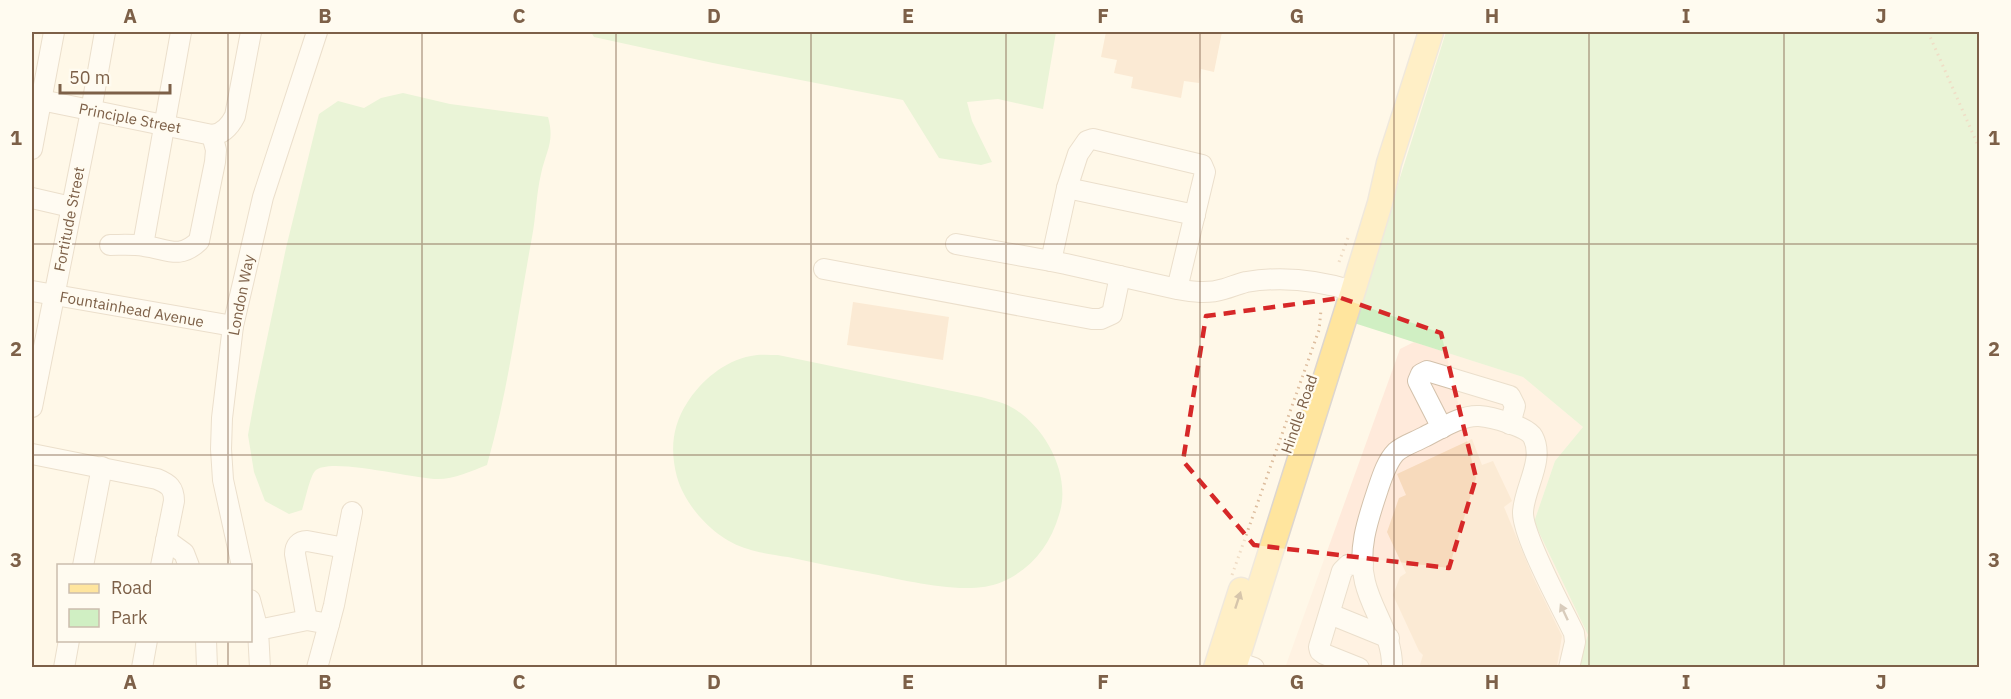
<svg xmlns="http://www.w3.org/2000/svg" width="2011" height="699" viewBox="0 0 2011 699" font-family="'IBM Plex Sans',sans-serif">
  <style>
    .commercial { fill: #ffeadb }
    .green { fill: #d0efc3 }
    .building { fill: #f7dabc }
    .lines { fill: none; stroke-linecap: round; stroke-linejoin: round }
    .minor-casing { stroke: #d3c1ab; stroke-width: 22 }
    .major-casing { stroke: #ddd6cf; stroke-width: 27 }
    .path { stroke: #ddbd9e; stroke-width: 3; stroke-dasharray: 1.5 4.5; stroke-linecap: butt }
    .minor { stroke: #fff; stroke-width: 20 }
    .major { stroke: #ffe59e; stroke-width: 24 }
    .oneway { fill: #a48862 }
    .oneway2 { fill: #aa9888 }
    .marked { fill: none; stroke: #d62828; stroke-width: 4.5; stroke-dasharray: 12 8; stroke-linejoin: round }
    .grid { fill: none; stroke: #7d6048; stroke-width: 1.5; stroke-opacity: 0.55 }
    .labels { text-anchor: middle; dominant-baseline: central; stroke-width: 4.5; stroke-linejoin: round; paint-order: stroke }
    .street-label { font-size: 15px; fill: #7d6048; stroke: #fffbf0 }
    .neatline { fill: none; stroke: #7d6048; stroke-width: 2 }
    .grid-label { font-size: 20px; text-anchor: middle; font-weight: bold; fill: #7d6048 }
  </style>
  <rect width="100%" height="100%" fill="#fff8e8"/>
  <!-- commercial -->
  <path class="commercial" d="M1414 342 1523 377 1583 427 1555 461 1534 522 1588 635 1577 667 1285 668 1400 349Z"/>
  <!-- green -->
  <g class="green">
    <path d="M591 32H1056L1043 109 998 99 967 102 972 121 992 162 981 165 939 158 903 100 713 63 594 37Z"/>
    <path d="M1446 32H1979V667H1577L1588 635 1534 522 1555 461 1583 427 1523 377 1354 323Z"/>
    <path d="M403 93 450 104 548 117C555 142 546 151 541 174 536 195 536 217 532 237 518 313 508 391 487 465 472 471 454 479 438 479 414 479 328 456 315 471 310 476 305 501 302 510L289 514 265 501 254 472 248 435 255 396 286 248 319 114 338 101 364 108 381 98Z"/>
    <path d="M778 355 981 397C991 400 1003 402 1011 407 1046 426 1072 476 1059 515 1050 545 1032 569 1002 582 967 597 905 580 868 573 841 568 814 563 788 557 775 555 760 553 748 549 716 540 686 508 677 477 670 451 672 426 687 403 701 381 724 361 751 356 759 354 769 355 778 355Z"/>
  </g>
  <!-- building -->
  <g class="building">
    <path d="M1106 32H1222L1214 72 1201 69 1199 83 1184 81 1181 98 1131 88 1133 77 1114 73 1117 60 1101 57Z"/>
    <path d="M853 302 949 317 943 360 847 345Z"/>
    <path d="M1472 439 1482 465 1493 461 1512 501 1504 507 1533 577 1562 636 1557 666 1553 668H1419L1423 655 1419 651 1393 595 1400 577 1406 573 1387 532 1399 498 1406 495 1397 474Z"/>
  </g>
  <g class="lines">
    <!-- minor casing -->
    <g class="minor-casing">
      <g id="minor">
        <path d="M41 100 212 135C223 134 230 126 235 116L251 32"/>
        <path d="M32 149 54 32"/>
        <path d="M1067 188 1195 215"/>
        <path d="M32 198 71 207"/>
        <path d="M956 244 1051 261"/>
        <path d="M110 245C121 245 133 244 144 246 168 249 179 260 199 241L215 162 216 150 212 135"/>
        <path d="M143 245 181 32"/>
        <path d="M824 269 1092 319H1101L1112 314 1120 276"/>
        <path d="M1177 289 1205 172 1202 165 1093 139 1087 141 1078 154 1067 188 1051 261 1066 264 1177 289C1193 292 1208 294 1224 289 1231 287 1238 284 1246 282 1282 276 1318 280 1353 291"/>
        <path d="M32 291 233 326"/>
        <path d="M32 407 91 111 105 32"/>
        <path d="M1442 428 1418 381 1421 374 1427 371 1510 396 1515 406 1510 424"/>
        <path d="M32 454 157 479C169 484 174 488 174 501L161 566"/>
        <path d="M166 540 184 553 189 566"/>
        <path d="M83 566 102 467"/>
        <path d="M242 566 223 480 221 449 222 418 233 326 263 197 317 32"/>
        <path d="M250 600 258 630 250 631"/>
        <path d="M1330 614 1389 638"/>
        <path d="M307 620 295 554C295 546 299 541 307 541L345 548"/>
        <path d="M206 640 207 668"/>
        <path d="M1222 657 1254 668"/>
        <path d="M64 668 69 640"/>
        <path d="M142 668 147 640"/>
        <path d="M260 668 258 630 307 620 329 624 334 605 352 512"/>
        <path d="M317 668 329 624"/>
        <path d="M1359 668 1324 654 1320 651 1319 647 1342 571 1348 565 1363 564"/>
        <path d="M1392 668C1393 635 1372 612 1365 582 1357 550 1368 519 1378 489 1382 477 1387 461 1396 452 1404 445 1415 442 1424 437 1440 429 1461 415 1479 416 1491 417 1527 426 1533 437 1545 460 1524 488 1523 512 1522 535 1562 608 1574 633L1575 642 1569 668"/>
      </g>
    </g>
    <!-- major casing -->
    <g class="major-casing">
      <g id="major">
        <path d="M1216 668 1241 590"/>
        <path d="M1234 668 1353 291 1380 203 1389 163 1431 32"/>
      </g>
    </g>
    <!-- path -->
    <g class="path">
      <path d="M1928 32 1980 150"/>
      <path d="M1339 262 1349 235"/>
      <path d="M1232 575 1319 330 1321 310"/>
    </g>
    <!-- minor -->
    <use href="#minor" class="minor"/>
    <!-- major -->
    <use href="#major" class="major"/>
  </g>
  <!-- one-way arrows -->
  <defs><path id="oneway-solid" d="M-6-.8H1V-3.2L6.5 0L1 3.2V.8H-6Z" transform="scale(1.5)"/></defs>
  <use class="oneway" href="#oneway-solid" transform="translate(1238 600) rotate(-72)"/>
  <use class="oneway2" href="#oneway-solid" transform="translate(1564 612) rotate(-115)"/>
  <!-- marked area -->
  <path d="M0 0H2011V699H0ZM1341 298 1441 333 1476 478 1449 568 1254 545 1183 461 1206 316Z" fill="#fff8e8" fill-opacity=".55" fill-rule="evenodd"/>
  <path class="marked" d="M1341 298 1441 333 1476 478 1449 568 1254 545 1183 461 1206 316Z"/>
  <!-- grid -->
  <path class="grid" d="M228 32V566M422 32V668M616 32V668M811 32V668M1006 32V668M1200 32V668M1394 32V668M1589 32V668M1784 32V668M32 244H1980M32 455H1980M228 640V668"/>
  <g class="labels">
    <!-- street labels -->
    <g class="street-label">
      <text transform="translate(130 118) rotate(11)">Principle Street</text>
      <text transform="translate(69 219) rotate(-79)">Fortitude Street</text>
      <text transform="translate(241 295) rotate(-79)">London Way</text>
      <text transform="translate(132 309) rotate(10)">Fountainhead Avenue</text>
      <text transform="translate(1299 414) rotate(-71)">Hindle Road</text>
    </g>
  </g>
  <!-- border -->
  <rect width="2011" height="699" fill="none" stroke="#fffbf0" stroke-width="66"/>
  <!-- legend -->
  <rect x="57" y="564" width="195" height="78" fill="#fffbf0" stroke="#cbbdad" stroke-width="1.5"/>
  <rect x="69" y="584" width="30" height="9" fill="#ffe59e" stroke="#cbbdad" stroke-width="1.5"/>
  <text x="111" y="594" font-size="18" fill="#7d6048">Road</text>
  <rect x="69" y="609" width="30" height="18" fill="#d0efc3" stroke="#cbbdad" stroke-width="1.5"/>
  <text x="111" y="624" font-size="18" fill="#7d6048">Park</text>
  <!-- scale -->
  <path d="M60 84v9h110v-9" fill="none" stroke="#7d6048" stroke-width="3"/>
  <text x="69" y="84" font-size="18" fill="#7d6048" stroke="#fffbf0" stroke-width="4.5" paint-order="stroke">50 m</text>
  <rect x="33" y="33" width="1945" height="633" class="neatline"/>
  <g class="grid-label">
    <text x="130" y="23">A</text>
    <text x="325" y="23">B</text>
    <text x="519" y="23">C</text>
    <text x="714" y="23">D</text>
    <text x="908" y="23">E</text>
    <text x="1103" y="23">F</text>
    <text x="1297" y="23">G</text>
    <text x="1492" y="23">H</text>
    <text x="1686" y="23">I</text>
    <text x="1881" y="23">J</text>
    <text x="16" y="145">1</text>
    <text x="1994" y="145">1</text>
    <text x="16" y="356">2</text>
    <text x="1994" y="356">2</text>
    <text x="16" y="567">3</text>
    <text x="1994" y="567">3</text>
    <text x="130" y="689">A</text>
    <text x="325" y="689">B</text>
    <text x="519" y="689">C</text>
    <text x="714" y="689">D</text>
    <text x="908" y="689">E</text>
    <text x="1103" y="689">F</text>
    <text x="1297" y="689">G</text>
    <text x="1492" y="689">H</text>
    <text x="1686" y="689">I</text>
    <text x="1881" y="689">J</text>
  </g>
</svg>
